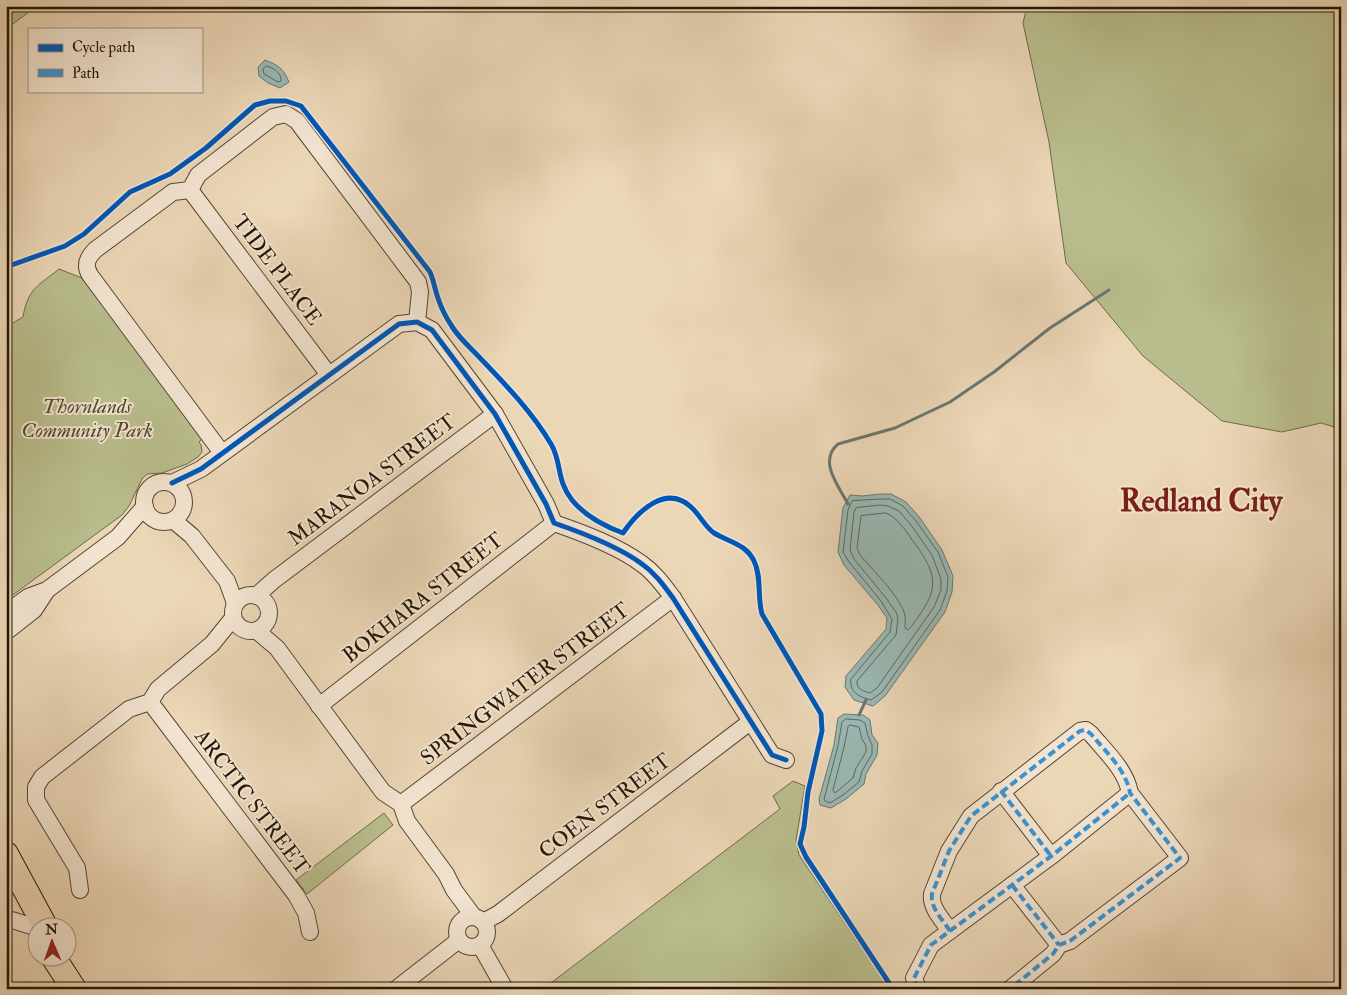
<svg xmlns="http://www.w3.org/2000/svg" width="1347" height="995" viewBox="0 0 1347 995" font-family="'IM FELL Double Pica',serif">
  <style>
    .green { fill: #b9bd8d; stroke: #6e6a4a }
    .water { fill: #99b8b4; stroke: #6a776e }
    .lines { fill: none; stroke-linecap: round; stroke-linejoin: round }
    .shore { stroke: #5e675d; stroke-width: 1 }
    .stream { stroke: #6a776e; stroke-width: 3 }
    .minor-casing { stroke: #554632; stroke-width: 18 }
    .highway-casing { stroke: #231606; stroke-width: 26 }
    .minor { stroke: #f2e4d0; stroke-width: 16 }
    .highway { stroke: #ebd6b6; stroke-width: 24 }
    .quiet { stroke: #3b93d1; stroke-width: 4; stroke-dasharray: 8 4; stroke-linecap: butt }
    .cycleway-casing { stroke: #f2e4d0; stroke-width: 8 }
    .cycleway { stroke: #0057b8; stroke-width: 5 }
    .labels { text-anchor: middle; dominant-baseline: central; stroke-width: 4; stroke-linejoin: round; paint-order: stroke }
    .street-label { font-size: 21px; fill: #231606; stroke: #f2e4d0 }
    .park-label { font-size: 21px; font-style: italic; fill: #50482e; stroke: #f2e4d0 }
    .town-label { font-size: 31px; font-weight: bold; fill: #7a1f14; stroke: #f2e4d0 }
  </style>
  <rect width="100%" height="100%" fill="#ebd6b6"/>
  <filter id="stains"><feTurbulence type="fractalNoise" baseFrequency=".004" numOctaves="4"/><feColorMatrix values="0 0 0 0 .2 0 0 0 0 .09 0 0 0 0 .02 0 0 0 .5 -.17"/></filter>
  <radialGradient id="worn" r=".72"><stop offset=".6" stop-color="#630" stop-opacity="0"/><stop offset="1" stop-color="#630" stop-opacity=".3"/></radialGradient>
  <!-- green -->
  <g class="green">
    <path d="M6 6H37L6 29Z"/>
    <path d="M1027 6H1341V429L1321 423 1282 432 1222 421 1143 356 1066 263 1049 142 1023 23Z"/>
    <path d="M59 269 82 278 203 438 199 442 201 445 202 452 198 457 187 464 162 473 147 474 142 479 129 506 122 515 6 600V327L23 317C28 288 38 286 59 269Z"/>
    <path d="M793 781 805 786 796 840 799 855 889 989H543L780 809 773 796Z"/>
    <path d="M384 813 393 825 307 894 296 880Z"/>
  </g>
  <!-- water -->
  <g class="water">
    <path d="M265 60C278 65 283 68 289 82L280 88 268 83 259 76 258 67Z"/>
    <path d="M881 494H891L906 502 920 518 942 550 953 576 952 592 945 612 885 696 873 706 854 700 845 687 846 676 886 629 887 618 877 604 844 565 838 552 843 508 850 495 862 496Z"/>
    <path d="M844 714 863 715 870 720 872 735 878 743 877 755 866 774 864 784 846 799 831 808 820 805 819 799 834 745 838 718Z"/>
  </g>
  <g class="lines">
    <!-- shore -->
    <g class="shore">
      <path d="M267 66C273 68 282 73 281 81L278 82 264 74 263 69Z"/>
      <path d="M881 499H890L903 506 916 521 938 552 948 577 947 591 940 610 882 692 871 700C860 697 849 693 851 679L890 632 892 619 881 601 849 562 843 552 848 510 852 501Z"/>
      <path d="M881 505 888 506 899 511 911 525 932 555 941 579V590L934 607 877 688 870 693C863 691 856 689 857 681L896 635 898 618 896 612 886 598 854 559 850 550 854 512 856 508Z"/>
      <path d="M886 513C898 518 905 530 913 541 931 566 942 583 922 611 918 618 913 625 908 630L905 628C905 623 906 617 904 612 898 595 873 570 860 555L857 548 861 516Z"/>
      <path d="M846 719 860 720 865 723 868 736 872 745V754L862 771 859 782 843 795 830 803 825 801 824 799 838 746 842 722Z"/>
      <path d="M850 725 859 727 862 739 866 746V752L856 768 853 778 835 793 833 790 844 747 848 727Z"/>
    </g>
    <!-- stream -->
    <g class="stream">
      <path d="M848 504C838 485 818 461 838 444L895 428 950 402 994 372 1050 328 1109 290"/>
      <path d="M859 715 866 700"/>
    </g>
    <!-- minor casing -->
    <g class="minor-casing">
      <g id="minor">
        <path d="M190 190 329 375"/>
        <path d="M222 453 90 275C84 265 87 258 95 250L173 192 190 190 198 175 273 117 286 114 297 121 418 282 420 292 417 322"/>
        <circle cx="164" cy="502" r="20"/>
        <path d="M172 483 201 469 399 324 417 322 432 330 495 414 546 504 554 523C583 533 618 546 642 564 655 573 664 586 673 598L772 755 786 760"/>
        <path d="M173 520 192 536 227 581 235 603"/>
        <circle cx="251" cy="613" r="18"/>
        <path d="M256 596 274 580 495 414"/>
        <path d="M6 613 28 597 47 590 118 537 145 506"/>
        <path d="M257 631 277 648 383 792 401 804 407 821 446 874 454 890 474 917"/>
        <path d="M6 632 34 610 47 590"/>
        <path d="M150 702 296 895 306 913 310 932"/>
        <path d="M319 706 554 523"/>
        <path d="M1001 791 1051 856"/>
        <path d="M401 804 673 598"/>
        <path d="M1012 885 1059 945"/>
        <path d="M80 890 77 868 36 800V787L42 777 129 709 150 702 158 689 212 644 233 618"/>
        <circle cx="472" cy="932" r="15"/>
        <path d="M6 921 12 920 34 927"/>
        <path d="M483 922 498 914 750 722"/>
        <path d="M950 931C943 920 930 908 932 894L949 851 971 816 1080 731 1086 730 1091 734C1106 752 1126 770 1130 793L1180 858 1070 941 1059 945 1053 954 1010 989"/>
        <path d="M480 945 505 989"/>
        <path d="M396 989 459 940"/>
        <path d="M918 989 914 978 931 945 1054 854 1130 793"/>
      </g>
    </g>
    <!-- highway casing -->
    <g class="highway-casing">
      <g id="highway">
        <path d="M6 854 46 928"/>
        <path d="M54 958 74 989"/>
      </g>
    </g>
    <!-- minor -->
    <use href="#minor" class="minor"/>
    <!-- highway -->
    <use href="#highway" class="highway"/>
    <!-- quiet -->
    <g class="quiet">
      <path d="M1001 791 1051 856"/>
      <path d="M1012 885 1059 945"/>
      <path d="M950 931C943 920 930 908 932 894L949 851 971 816 1080 731 1086 730 1091 734C1106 752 1126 770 1130 793L1180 858 1070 941 1059 945 1053 954 1010 989"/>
      <path d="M918 989 914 978 931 945 1054 854 1130 793"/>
    </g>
    <!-- cycleway casing -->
    <g class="cycleway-casing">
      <g id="cycleway">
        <path d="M6 267 65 246 84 234 130 192 170 174 206 148 255 105 270 101H286L301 106 430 272C434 281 435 291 439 301 442 310 447 319 453 328 460 339 472 349 481 359 506 385 532 412 551 444 562 462 556 480 572 500 585 516 604 526 623 533 638 511 666 484 691 507 700 515 705 527 714 533 729 542 746 544 754 561 762 577 757 597 762 614L821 714 822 731 808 792 804 827 800 844 806 857 893 989"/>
        <path d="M172 483 201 469 399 324 417 322 432 330 495 414 546 504 554 523C583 533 618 546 642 564 655 573 664 586 673 598L772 755 786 760"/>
      </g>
    </g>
    <!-- cycleway -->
    <use href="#cycleway" class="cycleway"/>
  </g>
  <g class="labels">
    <!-- street labels -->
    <g class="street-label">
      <text transform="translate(277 270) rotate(53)">TIDE PLACE</text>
      <text transform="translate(372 480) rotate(-37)">MARANOA STREET</text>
      <text transform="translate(423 598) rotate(-38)">BOKHARA STREET</text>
      <text transform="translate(525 684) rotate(-37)">SPRINGWATER STREET</text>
      <text transform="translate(252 802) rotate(53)">ARCTIC STREET</text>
      <text transform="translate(605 806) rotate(-37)">COEN STREET</text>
    </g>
    <!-- park labels -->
    <g class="park-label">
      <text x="87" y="406">Thornlands<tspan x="87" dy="24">Community Park</tspan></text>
    </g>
    <!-- town labels -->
    <g class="town-label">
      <text x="1201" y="501">Redland City</text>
    </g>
  </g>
  <!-- margin -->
  <rect width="1347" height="995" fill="none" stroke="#ebd6b6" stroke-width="25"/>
  <rect x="8" y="8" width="1332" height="980" fill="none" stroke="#231606" stroke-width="2.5"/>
  <rect x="12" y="12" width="1322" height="970" fill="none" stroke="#231606"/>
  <!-- legend -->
  <rect x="28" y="28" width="175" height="65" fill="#f2e4d0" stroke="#9f927f"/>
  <rect x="38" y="44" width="25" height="8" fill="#0057b8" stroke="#9f927f"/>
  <text x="72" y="52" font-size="15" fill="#231606">Cycle path</text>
  <rect x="38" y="69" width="25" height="8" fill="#3b93d1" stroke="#9f927f"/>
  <text x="72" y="78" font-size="15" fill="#231606">Path</text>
  <!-- north arrow -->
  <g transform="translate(52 942) rotate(358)"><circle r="24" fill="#f2e4d0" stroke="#9f927f"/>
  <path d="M0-4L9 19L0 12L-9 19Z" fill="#8f2418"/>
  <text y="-8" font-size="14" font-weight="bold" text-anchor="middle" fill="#231606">N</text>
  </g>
  <rect width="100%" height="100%" filter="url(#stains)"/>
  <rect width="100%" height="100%" fill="url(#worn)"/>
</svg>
